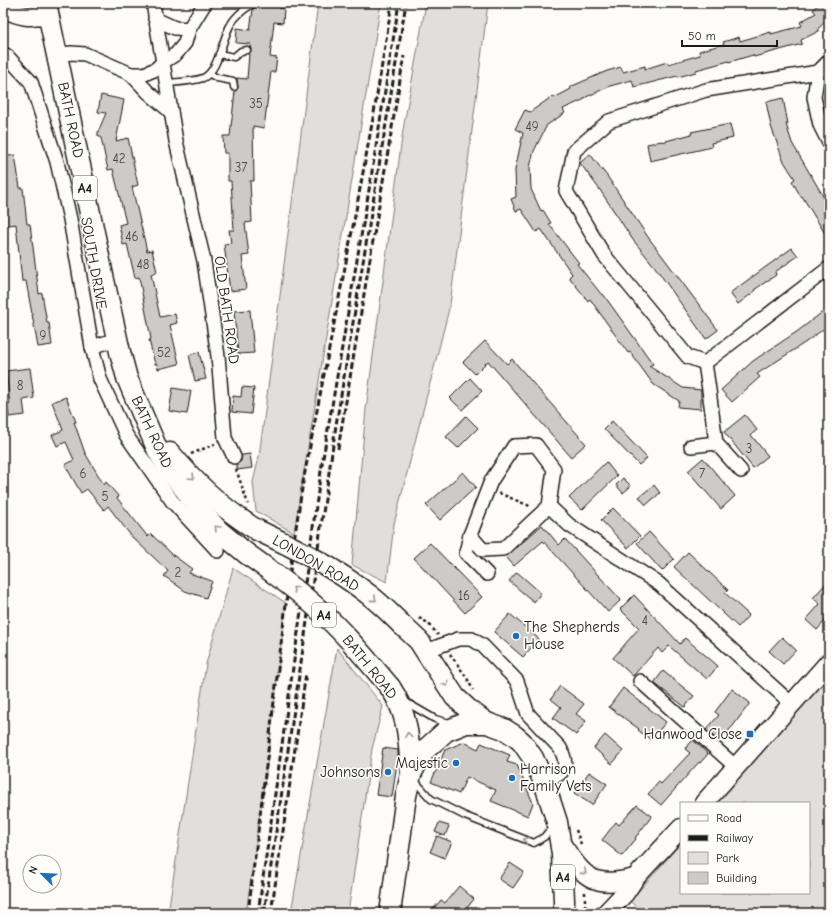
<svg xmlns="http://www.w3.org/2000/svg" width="832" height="916" viewBox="0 0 832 916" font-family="'Comic Neue',sans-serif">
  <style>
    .green { fill: #e0dfdb; stroke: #7e7e7c }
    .building { fill: #cccbc8; stroke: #1c1c1c }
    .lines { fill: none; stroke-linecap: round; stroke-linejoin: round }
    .lane-casing { stroke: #1c1c1c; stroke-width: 9 }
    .street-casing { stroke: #1c1c1c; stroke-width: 16 }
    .secondary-casing { stroke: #1c1c1c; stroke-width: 21 }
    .primary-casing { stroke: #1c1c1c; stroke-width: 23 }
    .path { stroke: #1c1c1c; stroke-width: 2.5; stroke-dasharray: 3 3; stroke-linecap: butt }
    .lane { stroke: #fdfcf7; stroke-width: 6 }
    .street { stroke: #fdfcf7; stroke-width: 13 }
    .secondary { stroke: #fdfcf7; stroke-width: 18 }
    .primary { stroke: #fdfcf7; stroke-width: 20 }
    .rail { stroke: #1c1c1c; stroke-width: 3; stroke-dasharray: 6 3; stroke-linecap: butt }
    .primary-bridge-casing { stroke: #1c1c1c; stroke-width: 23; stroke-linecap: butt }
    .primary-bridge { stroke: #fdfcf7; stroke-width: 20 }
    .oneway { stroke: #989794 }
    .poi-dot { fill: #1f6fb2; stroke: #fdfcf7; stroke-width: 1.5 }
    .labels { text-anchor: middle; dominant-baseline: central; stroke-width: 3.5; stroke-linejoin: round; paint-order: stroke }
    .number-label { font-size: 13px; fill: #484847 }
    .shield { fill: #fdfcf7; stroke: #605f5e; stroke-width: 1 }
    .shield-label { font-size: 14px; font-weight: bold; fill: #1c1c1c }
    .street-label { font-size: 15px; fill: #1c1c1c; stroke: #fdfcf7 }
    .poi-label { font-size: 15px; fill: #1c1c1c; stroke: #fdfcf7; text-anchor: end }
  </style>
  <rect width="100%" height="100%" fill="#fdfcf7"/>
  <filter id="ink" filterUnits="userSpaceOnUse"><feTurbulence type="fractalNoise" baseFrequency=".025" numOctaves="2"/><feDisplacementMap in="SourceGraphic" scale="8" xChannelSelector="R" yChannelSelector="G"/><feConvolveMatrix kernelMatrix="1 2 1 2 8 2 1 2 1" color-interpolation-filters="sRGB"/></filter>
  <g filter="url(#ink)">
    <!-- green -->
    <g class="green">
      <path d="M318 3H381L294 533 256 511 253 482 259 457Z"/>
      <path d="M426 3H488L450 305 394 524 387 582 352 565 366 409 403 130Z"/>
      <path d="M233 568 286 603 269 750 246 913H168L206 664Z"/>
      <path d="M337 648 383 706 372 749 348 913H291Z"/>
      <path d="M829 674V913H642L630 901 681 843V893H809V803H716Z"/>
    </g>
    <!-- building -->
    <g class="building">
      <path d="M257 3H280L279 8 284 9 283 23 274 22 270 57 277 58 275 72H271L264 128 253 126 254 181H250L252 222 245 223 249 255 242 256 246 289 230 291 224 244 231 243 229 230H234L231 181H228V153H224L223 136H230L235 91 238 88 237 78 247 79 249 54 251 51 250 44 236 43 237 28 250 30 253 9 256 7Z"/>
      <path d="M819 3H829V17L818 29 819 31 801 40 802 44 754 57 753 55 729 62V61L696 70V72L678 77 677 76 634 87 632 80 610 86 584 98 585 99 563 109 565 113 547 125 534 151 530 167 531 189 541 211 543 210 551 223 549 224 579 263 577 264 602 295 603 294 653 364 649 366 683 388 701 390V409L678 407 679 401 653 384 630 352 628 353 590 299 588 301 569 277 572 274 541 229 536 232 521 209 516 211 511 199 516 197 515 170 523 133 515 129 525 110 530 112 553 96 554 98 571 89 570 87 607 71 621 67 623 72 645 66V69L667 62 668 64 700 55 699 51 724 44 723 42 739 37 740 41 771 32V34L802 26 800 22 816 13 813 10Z"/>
      <path d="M101 95 124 100 116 141 128 138 138 185 132 187 147 251 152 250 157 272 151 274 160 317 175 314 177 323 170 325 179 364 158 369 157 364H155L149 340 151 339 139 277 135 278 127 244 123 245 120 229 119 225 126 223 113 169 108 170 101 138 98 136V132L106 113 98 112Z"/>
      <path d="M783 98 788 124H786L792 143 829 206V240L802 196 801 197 792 181 795 179 783 160 771 126 766 102Z"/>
      <path d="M730 124 733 138 711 143 712 147 650 161 647 144 662 141V142L692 134 691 132Z"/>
      <path d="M590 154 607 176 648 237 718 330 706 339 655 267 633 240 600 190 580 163Z"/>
      <path d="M15 155 20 188H23L27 224H30L39 294 42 293 47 323H49L52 345 38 347 26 281H22L16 224 3 226V157Z"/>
      <path d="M792 248 798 256 775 272 776 275 754 290 755 291 738 304 730 293Z"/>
      <path d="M829 307V325L806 342 757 374 760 377 732 402 721 390 753 361 798 331Z"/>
      <path d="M250 310 254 353 238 354 234 311Z"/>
      <path d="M485 341 507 364 512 359 586 444 571 457 488 361 475 374 463 362Z"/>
      <path d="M199 352 206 379 195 381 189 355Z"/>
      <path d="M30 368 34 398 23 400 25 415 9 417 7 404H10L6 371Z"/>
      <path d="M470 378 482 391 462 410 450 398Z"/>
      <path d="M242 387 254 388 251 414 232 412 233 396 241 397Z"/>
      <path d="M173 388 191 391 187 414 169 411Z"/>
      <path d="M66 397 76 422H74L85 453 104 485 106 482 119 497 117 498 148 537 151 534 173 555 192 569 189 573 212 581 206 598 185 591 164 576 168 571 132 537 108 506 104 510 87 489 81 493 65 465 74 460 66 442 57 446 52 435 63 430 52 402Z"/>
      <path d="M745 415 757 430 751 435 768 456 753 468 724 432Z"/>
      <path d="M466 416 478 428 458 448 446 437Z"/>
      <path d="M612 421 647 458 639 465 604 429Z"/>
      <path d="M250 454 252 468 237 470V464L241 461 242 455Z"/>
      <path d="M703 458 735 496 721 509 688 471Z"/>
      <path d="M606 462 617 476 582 510 569 498Z"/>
      <path d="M463 472 476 487 440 520 426 505Z"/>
      <path d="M623 478 631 486 623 493 616 485Z"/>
      <path d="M654 485 660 493 646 505 639 497Z"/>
      <path d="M613 508 640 536 628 548 601 520Z"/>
      <path d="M542 525 559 545 565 539 621 600 608 612 543 541 514 566 506 557Z"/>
      <path d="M649 532 674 559 662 571 637 543Z"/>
      <path d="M430 543 482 597 465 613 414 558Z"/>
      <path d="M688 552 728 590 725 593 749 615 738 627 674 567Z"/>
      <path d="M517 572 541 593 534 602 509 581Z"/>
      <path d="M829 580V616L817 630 806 620 820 604 813 598Z"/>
      <path d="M634 595 680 644 685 638 718 666 707 679 669 646 662 653 658 648 633 676 613 658 639 628 620 609Z"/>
      <path d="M510 614 539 639 523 657 494 632Z"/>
      <path d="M782 637 796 650 783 664 769 651Z"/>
      <path d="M663 671 694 696 685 707 654 683Z"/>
      <path d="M560 686 584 704 576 714 586 721 576 735 553 718 561 707 551 699Z"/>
      <path d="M623 688 666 722 651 740 638 730 639 729 609 707Z"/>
      <path d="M732 689 750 703 733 726 719 741 706 730 719 715 715 712Z"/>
      <path d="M605 735 623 751 612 764 594 748Z"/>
      <path d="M693 740 708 754 700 763 699 762 661 805 648 794 659 782 661 784 690 753 685 749Z"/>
      <path d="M464 742 478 749 481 743 510 755 507 762 517 765 533 803 528 816 491 801 496 790 467 777 459 794 431 782 445 750Z"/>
      <path d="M383 748 398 750V756L392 797 376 795Z"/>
      <path d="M589 772 607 784 592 805 574 793Z"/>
      <path d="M637 805 652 816 635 838 636 839 622 856 602 840 616 822 619 825Z"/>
      <path d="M439 823 449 826 445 836 435 832Z"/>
      <path d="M437 836 452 842 445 858 430 852Z"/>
      <path d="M510 863 524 872 513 888 499 879Z"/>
      <path d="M459 886 474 899 463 913H430L441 900 445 903Z"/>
    </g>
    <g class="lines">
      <!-- lane casing -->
      <g class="lane-casing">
        <g id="lane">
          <path d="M219 54 234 57 241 51 247 50"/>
          <path d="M210 74 217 78 233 81 234 87"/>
          <path d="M166 83C178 82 192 82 203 78 219 71 222 38 231 24 236 15 243 10 251 5"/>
          <path d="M404 701 435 719 449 723"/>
          <path d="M414 780 431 799 465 816 534 843 544 837 553 827"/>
        </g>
      </g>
      <!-- street casing -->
      <g class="street-casing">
        <g id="street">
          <path d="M153 3 176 141 204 261 218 356 225 438 234 457"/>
          <path d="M155 19 175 28 189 29"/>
          <path d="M6 55 31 82 57 162 70 219 92 347 100 379 126 435 172 501 218 551"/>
          <path d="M57 55 71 53 85 54 131 74H144L156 69 163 62 176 54 185 43 189 29 205 3"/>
          <path d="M829 61 818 72 814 97 820 125 829 143"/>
          <path d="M818 72 706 90 609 121 574 151 566 191 604 255 688 357 705 363 829 268"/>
          <path d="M131 74 148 92 171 112"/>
          <path d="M92 347 117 339"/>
          <path d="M705 363 709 390 716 443 741 471"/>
          <path d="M536 445 554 469 549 506 503 549 483 550 470 535 491 481 514 446Z"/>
          <path d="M691 446 716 443"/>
          <path d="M549 506 569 525 659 584 792 704"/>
          <path d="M470 535 466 553 487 574"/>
          <path d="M426 651 458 639H472L483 646 517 681 528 714 560 748C571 769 562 774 544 782"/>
          <path d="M640 681 736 767"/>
        </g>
      </g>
      <!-- secondary casing -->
      <g class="secondary-casing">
        <g id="secondary">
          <path d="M3 8C20 16 29 18 48 14"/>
          <path d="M704 803 829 662"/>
          <path d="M560 842C584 876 590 889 635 878"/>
          <path d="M606 913 625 893 635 878 681 828"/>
        </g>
      </g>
      <!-- primary casing -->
      <g class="primary-casing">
        <g id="primary">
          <path d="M46 3 104 280 120 352 127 378 158 451 168 468 208 519 219 531 247 554"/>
          <path d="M170 453C194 482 224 510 257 530"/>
          <path d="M402 625 419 641 455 697 469 710 487 723 504 729 515 736 522 742 533 758 544 782 557 822 562 854 564 901V913"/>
          <path d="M390 687C409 715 409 742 411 774"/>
          <path d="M390 913 406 796 411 774 420 757 426 749 446 731 466 723H487"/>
        </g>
      </g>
      <!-- path -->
      <g class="path">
        <path d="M191 454 215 444"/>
        <path d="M236 469 248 504"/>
        <path d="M499 493 532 507"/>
        <path d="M419 618 428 623 438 635"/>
        <path d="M450 654 467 678 473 690"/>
        <path d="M576 830 581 844"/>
        <path d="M585 913V892"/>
      </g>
      <!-- lane -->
      <use href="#lane" class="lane"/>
      <!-- street -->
      <use href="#street" class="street"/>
      <!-- secondary -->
      <use href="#secondary" class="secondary"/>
      <!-- primary -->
      <use href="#primary" class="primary"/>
      <!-- rail -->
      <g class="rail">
        <path d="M338 449 404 56"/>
        <path d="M248 913 293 547 303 482 354 221 374 113 392 3"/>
        <path d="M258 913 322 464 370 184 399 3"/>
        <path d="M264 913 336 425 406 3"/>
        <path d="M271 913 306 673"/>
      </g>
      <!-- primary-bridge casing -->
      <g class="primary-bridge-casing">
        <g id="primary-bridge">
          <path d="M257 530C295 548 334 567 368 594 380 603 391 614 402 625"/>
          <path d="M247 554C271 571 295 588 317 608 344 632 367 660 390 687"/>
        </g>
      </g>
      <!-- primary-bridge -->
      <use href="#primary-bridge" class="primary-bridge"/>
    </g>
    <!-- one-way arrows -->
    <defs><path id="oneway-chevron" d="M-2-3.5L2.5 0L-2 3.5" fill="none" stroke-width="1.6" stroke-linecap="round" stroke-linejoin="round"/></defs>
    <g class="oneway">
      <use href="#oneway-chevron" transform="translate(192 477) rotate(45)"/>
      <use href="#oneway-chevron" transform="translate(217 528) rotate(-135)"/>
      <use href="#oneway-chevron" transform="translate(295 589) rotate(-141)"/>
      <use href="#oneway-chevron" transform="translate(374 599) rotate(40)"/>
      <use href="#oneway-chevron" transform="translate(446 684) rotate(59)"/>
      <use href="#oneway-chevron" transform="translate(408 735) rotate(-97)"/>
      <use href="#oneway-chevron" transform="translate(526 840) rotate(-159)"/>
      <use href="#oneway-chevron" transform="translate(584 872) rotate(41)"/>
    </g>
  </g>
  <!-- markers -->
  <g class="poi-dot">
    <circle cx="516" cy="636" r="4"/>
    <rect x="746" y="730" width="8" height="8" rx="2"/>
    <circle cx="456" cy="763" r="4"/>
    <circle cx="388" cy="772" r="4"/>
    <circle cx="512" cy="778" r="4"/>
  </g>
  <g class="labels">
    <!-- number labels -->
    <g class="number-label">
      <text x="256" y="103">35</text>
      <text x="532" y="126">49</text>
      <text x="119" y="158">42</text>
      <text x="241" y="167">37</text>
      <text x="132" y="236">46</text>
      <text x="143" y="264">48</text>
      <text x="43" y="335">9</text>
      <text x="164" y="352">52</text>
      <text x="20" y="385">8</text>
      <text x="749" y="448">3</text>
      <text x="83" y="473">6</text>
      <text x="702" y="473">7</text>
      <text x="105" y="496">5</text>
      <text x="178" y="572">2</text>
      <text x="464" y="595">16</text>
      <text x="645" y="620">4</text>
    </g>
    <!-- shield labels -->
    <g class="shield">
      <rect x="73" y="176" width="24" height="24" rx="3"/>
      <rect x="312" y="603" width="24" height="24" rx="3"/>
      <rect x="551" y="865" width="24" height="24" rx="3"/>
    </g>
    <g class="shield-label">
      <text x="85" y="188">A4</text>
      <text x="324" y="615">A4</text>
      <text x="563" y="877">A4</text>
    </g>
    <!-- street labels -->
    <g class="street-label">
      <text transform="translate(71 120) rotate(78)">BATH ROAD</text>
      <text transform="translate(94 263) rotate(80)">SOUTH DRIVE</text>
      <text transform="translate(227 310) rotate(82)">OLD BATH ROAD</text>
      <text transform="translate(152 432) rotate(65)">BATH ROAD</text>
      <text transform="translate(316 563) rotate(30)">LONDON ROAD</text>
      <text transform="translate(370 667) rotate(51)">BATH ROAD</text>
    </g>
    <!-- poi labels -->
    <g class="poi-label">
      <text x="524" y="627" text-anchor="start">The Shepherds<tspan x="524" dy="17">House</tspan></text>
      <text x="742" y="734">Hanwood Close</text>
      <text x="448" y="763">Majestic</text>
      <text x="520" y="769" text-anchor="start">Harrison<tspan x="520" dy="17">Family Vets</tspan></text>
      <text x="380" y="772">Johnsons</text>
    </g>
  </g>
  <!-- margin -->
  <rect width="832" height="916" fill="none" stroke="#fdfcf7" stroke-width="16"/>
  <rect x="8" y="8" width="816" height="900" fill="none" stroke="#1c1c1c" stroke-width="1.5" filter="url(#ink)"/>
  <!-- legend -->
  <rect x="680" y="802" width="130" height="92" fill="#fdfcf7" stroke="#a3a29f"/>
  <rect x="688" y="815" width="20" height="6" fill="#fdfcf7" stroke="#a3a29f"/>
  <text x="716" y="822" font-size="12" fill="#1c1c1c">Road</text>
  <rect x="688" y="835" width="20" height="6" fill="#1c1c1c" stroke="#a3a29f"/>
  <text x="716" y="842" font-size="12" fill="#1c1c1c">Railway</text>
  <rect x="688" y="852" width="20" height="12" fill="#e0dfdb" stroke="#a3a29f"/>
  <text x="716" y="862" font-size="12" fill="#1c1c1c">Park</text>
  <rect x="688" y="872" width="20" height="12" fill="#cccbc8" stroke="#a3a29f"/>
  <text x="716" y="882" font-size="12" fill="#1c1c1c">Building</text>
  <!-- north arrow -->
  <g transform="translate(42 874) rotate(294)"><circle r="19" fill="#fdfcf7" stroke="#a3a29f"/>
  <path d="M0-3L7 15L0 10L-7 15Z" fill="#1f6fb2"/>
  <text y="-6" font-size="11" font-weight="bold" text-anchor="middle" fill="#1c1c1c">N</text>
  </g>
  <!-- scale -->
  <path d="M682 40v6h95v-6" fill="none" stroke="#1c1c1c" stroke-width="2"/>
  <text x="688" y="40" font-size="12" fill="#1c1c1c" stroke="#fdfcf7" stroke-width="3" paint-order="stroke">50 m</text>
</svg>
